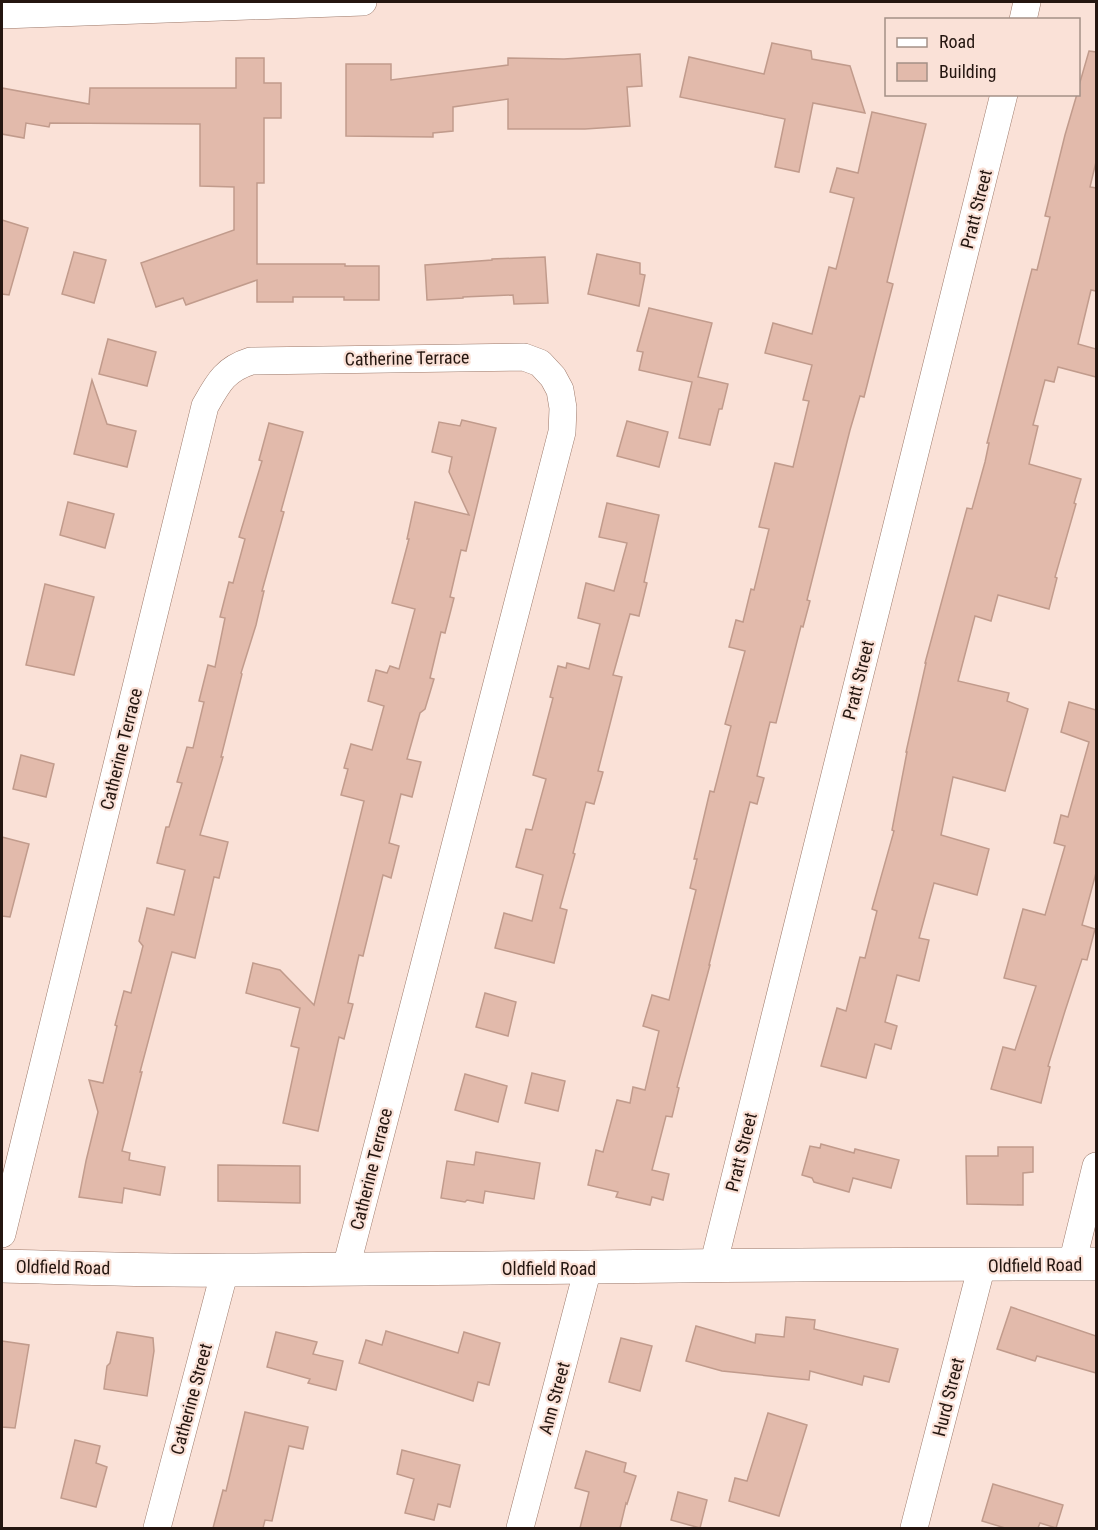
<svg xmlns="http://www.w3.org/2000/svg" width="1098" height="1530" viewBox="0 0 1098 1530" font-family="'Roboto Condensed',sans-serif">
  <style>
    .building { fill: #e2baab; stroke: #c19b8c; stroke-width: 1.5 }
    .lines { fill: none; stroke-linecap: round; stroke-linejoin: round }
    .street-casing { stroke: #9c7869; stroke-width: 28 }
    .secondary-casing { stroke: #9c7869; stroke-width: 34 }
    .street { stroke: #fff; stroke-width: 27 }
    .secondary { stroke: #fff; stroke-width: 33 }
    .labels { text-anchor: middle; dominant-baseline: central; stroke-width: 4.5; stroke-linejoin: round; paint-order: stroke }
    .street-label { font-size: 18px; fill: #241610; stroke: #fae1d7 }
  </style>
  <rect width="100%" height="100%" fill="#fae1d7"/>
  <!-- building -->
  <g class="building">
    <path d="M772 43 811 51 812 59 850 66 865 113 813 103 799 172 775 167 785 119 680 97 689 57 764 74Z"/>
    <path d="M1089 51 1096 52V162L1090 187 1096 188V291L1091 290 1078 344 1096 349V377L1058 367 1054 382 1045 380 1033 425 1038 426 1029 464 1081 479 1074 503 1076 504 1055 577 1057 578 1049 609 998 595 991 621 975 616 958 681 1009 693 1007 701 1028 709 1005 791 953 777 941 835 989 849 977 895 934 883 919 938 929 940 919 981 897 975 885 1022 897 1026 891 1049 875 1044 866 1078 821 1066 837 1008 846 1011 860 957 865 958 877 911 872 909 894 831 892 830 907 752H906L926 663H925L967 508 972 509 985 462 989 443H987L1032 269 1037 270 1050 217 1045 216 1065 135 1077 94H1078V89Z"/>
    <path d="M640 54 642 86 627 87 630 126 585 129H508V99L453 107V131L433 133V137L346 136V64H391V80L508 65V58L564 59Z"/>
    <path d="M236 58H264V83H281V118H264V183H257V264H345V266H379V300H344V297H293V302H257V280L186 305 183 298 156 307 141 263 234 230V187L200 186V124L50 123 49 127 26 123 24 138 2 134V88L89 104 90 88H236Z"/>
    <path d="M872 112 926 124 887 282 893 284 864 397 860 396 850 430 807 600 810 601 803 627 801 626 776 723 770 722 757 776 764 778 757 804 750 802 709 965H710L677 1087 679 1088 672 1117 666 1116 652 1170 669 1174 663 1200 652 1197 650 1205 616 1197 618 1192 588 1185 596 1150 603 1152 617 1100 630 1103 633 1087 645 1090 659 1031 643 1026 652 995 669 1000 696 890 690 888 697 859H694L710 791 714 792 731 726 725 724 745 651 729 647 736 620 743 622 751 589 754 590 769 529 759 527 775 463 793 467 809 401 803 400 812 365 765 353 773 323 812 334 829 267 836 269 854 198 830 192 837 168 858 173Z"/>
    <path d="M2 220 28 228 9 295 2 294Z"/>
    <path d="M74 252 106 260 94 303 62 294Z"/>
    <path d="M597 254 640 263V274L645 275 639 306 588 294Z"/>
    <path d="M545 257 548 303 514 304 513 295 463 297V298L427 300 425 265 492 260V259Z"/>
    <path d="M649 308 712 323 698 377 728 384 722 409H719L710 445 679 438 692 382 639 370 643 352 637 351Z"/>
    <path d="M108 339 156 352 147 386 99 374Z"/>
    <path d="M92 380 107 424 136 431 127 467 74 454Z"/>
    <path d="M462 420 496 428 466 551 461 550 450 597 454 598 445 633 441 632 430 678 434 679 425 709 420 713 407 759 421 762 412 797 401 794 389 843 399 846 391 878 383 875 363 956 359 955 348 1003 353 1004 344 1039 339 1037 318 1131 283 1123 299 1048 291 1046 300 1008 246 993 253 963 280 970 314 1005 364 801 341 795 348 769 344 768 351 744 372 750 384 706 368 701 376 670 387 673 390 666 399 669 415 609 392 603 409 539H407L415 502 469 515 449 472 452 457 432 452 439 422 460 426Z"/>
    <path d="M627 421 668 432 659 467 617 456Z"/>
    <path d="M269 423 303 432 281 511 284 512 262 591H264L256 625 241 673 242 674 221 757H223L200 835 228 842 219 878 214 877 195 958 172 952 140 1072H142L122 1151 130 1153 129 1160 165 1167 160 1195 124 1188 122 1203 79 1197 86 1161 98 1112 89 1080 103 1083 117 1026 115 1025 124 991 131 993 143 946 139 941 147 908 174 915 185 870 157 863 166 827H169L182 783 177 782 187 747 193 748 204 702 199 701 208 665 215 667 225 618 220 617 229 582 233 583 245 539 239 537 262 461 259 460Z"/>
    <path d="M68 502 114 514 105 548 60 535Z"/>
    <path d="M607 503 659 515 644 582 647 583 639 616 630 614 613 675 622 677 598 771 603 772 594 804 586 802 573 853 575 854 560 908 567 910 554 963 495 948 504 913 532 921 543 875 516 867 526 829 532 830 546 779 533 775 553 698 550 697 558 666 566 668 567 663 589 669 600 624 578 618 586 583 614 591 627 543 599 537Z"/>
    <path d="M45 584 94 597 74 675 26 665Z"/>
    <path d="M1069 702 1096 710V873L1082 925 1095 929 1087 960 1082 959 1065 1011 1048 1066 1050 1067 1041 1103 991 1089 1003 1047 1015 1050 1036 986 1004 978 1023 909 1045 915 1065 846 1054 843 1061 815 1068 817 1089 742 1061 732Z"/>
    <path d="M21 755 54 764 46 797 13 789Z"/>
    <path d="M2 837 29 844 10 917 2 916Z"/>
    <path d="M485 993 516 1002 508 1036 476 1027Z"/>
    <path d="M532 1073 565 1081 558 1111 525 1103Z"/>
    <path d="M465 1074 507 1086 498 1122 455 1110Z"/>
    <path d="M821 1144 854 1153 855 1149 899 1160 891 1188 853 1178 849 1192 814 1182 812 1178 802 1175 810 1146 820 1148Z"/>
    <path d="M998 1147H1033V1172L1023 1173V1205L967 1204 966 1156H998Z"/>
    <path d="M476 1152 540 1163 534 1199 485 1191 483 1203 467 1200 465 1202 441 1198 447 1161 474 1165Z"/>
    <path d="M218 1165 300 1166V1203L218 1201Z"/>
    <path d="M1011 1307 1096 1336V1373L1037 1356 1035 1361 997 1349Z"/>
    <path d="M786 1317 815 1320 814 1329 898 1349 889 1382 864 1376 862 1385 810 1371 809 1380 722 1371 686 1361 696 1326 755 1343 756 1334 784 1337Z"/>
    <path d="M386 1331 458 1353 464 1332 500 1343 489 1385 478 1382 473 1401 359 1363 366 1340 382 1345Z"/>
    <path d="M117 1332 153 1338 154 1351 147 1396 104 1389 107 1366 110 1363Z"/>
    <path d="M276 1332 317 1342 313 1354 343 1361 336 1390 308 1383 310 1379 267 1367Z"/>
    <path d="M621 1338 652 1346 640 1391 609 1382Z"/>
    <path d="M2 1341 29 1345 15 1428 2 1427Z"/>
    <path d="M245 1412 308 1427 303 1449 289 1446 272 1521 265 1520 263 1528H213L223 1490 226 1491Z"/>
    <path d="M768 1413 807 1425 779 1516 729 1501 735 1478 747 1481Z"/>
    <path d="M75 1440 100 1446 96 1463 107 1467 96 1507 61 1498Z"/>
    <path d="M402 1450 460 1465 450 1507 438 1504 434 1520 405 1513 414 1479 397 1474Z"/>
    <path d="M586 1451 626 1463 624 1472 636 1476 627 1504 626 1503 620 1528H580L589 1492 575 1488Z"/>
    <path d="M993 1484 1063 1505 1056 1528 1040 1523 1038 1528H1005L982 1521Z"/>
    <path d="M678 1492 707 1500 700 1528 671 1520Z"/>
  </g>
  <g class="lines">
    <!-- street casing -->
    <g class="street-casing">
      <g id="street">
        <path d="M2 15 363 2"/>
        <path d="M1023 20 1027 2"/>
        <path d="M2 1234 205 406C218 383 225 369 251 361L524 357 540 363 553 377 560 390 563 408 562 432 346 1268"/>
        <path d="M1072 1264 1096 1166"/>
        <path d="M713 1266 1004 94"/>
        <path d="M157 1528 225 1270"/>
        <path d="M520 1528 588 1268"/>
        <path d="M914 1528 982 1265"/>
      </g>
    </g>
    <!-- secondary casing -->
    <g class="secondary-casing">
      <path id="secondary" d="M2 1266C77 1268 152 1271 227 1270 517 1269 807 1263 1096 1264"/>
    </g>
    <!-- street -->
    <use href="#street" class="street"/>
    <!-- secondary -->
    <use href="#secondary" class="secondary"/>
  </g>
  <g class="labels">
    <!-- street labels -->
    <g class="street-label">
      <text transform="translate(976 209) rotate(-76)">Pratt Street</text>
      <text transform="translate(407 358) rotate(-1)">Catherine Terrace</text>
      <text transform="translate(858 680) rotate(-76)">Pratt Street</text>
      <text transform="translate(121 749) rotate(-76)">Catherine Terrace</text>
      <text transform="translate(741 1152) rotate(-76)">Pratt Street</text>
      <text transform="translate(371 1169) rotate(-76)">Catherine Terrace</text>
      <text transform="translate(1035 1265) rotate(-1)">Oldfield Road</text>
      <text transform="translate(63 1267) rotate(1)">Oldfield Road</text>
      <text x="549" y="1268">Oldfield Road</text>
      <text transform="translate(948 1397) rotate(-76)">Hurd Street</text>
      <text transform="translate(554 1398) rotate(-75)">Ann Street</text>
      <text transform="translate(191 1399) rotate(-75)">Catherine Street</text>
    </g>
  </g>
  <!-- border -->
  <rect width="1098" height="1530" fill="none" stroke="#241610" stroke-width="6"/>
  <!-- legend -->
  <rect x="885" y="18" width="195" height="78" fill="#fae1d7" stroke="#a49087" stroke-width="1.5"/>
  <rect x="897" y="38" width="30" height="9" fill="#ffffff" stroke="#a49087" stroke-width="1.5"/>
  <text x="939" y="48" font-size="18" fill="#241610">Road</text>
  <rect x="897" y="63" width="30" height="18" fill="#e2baab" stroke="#a49087" stroke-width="1.5"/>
  <text x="939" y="78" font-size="18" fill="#241610">Building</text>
</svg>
